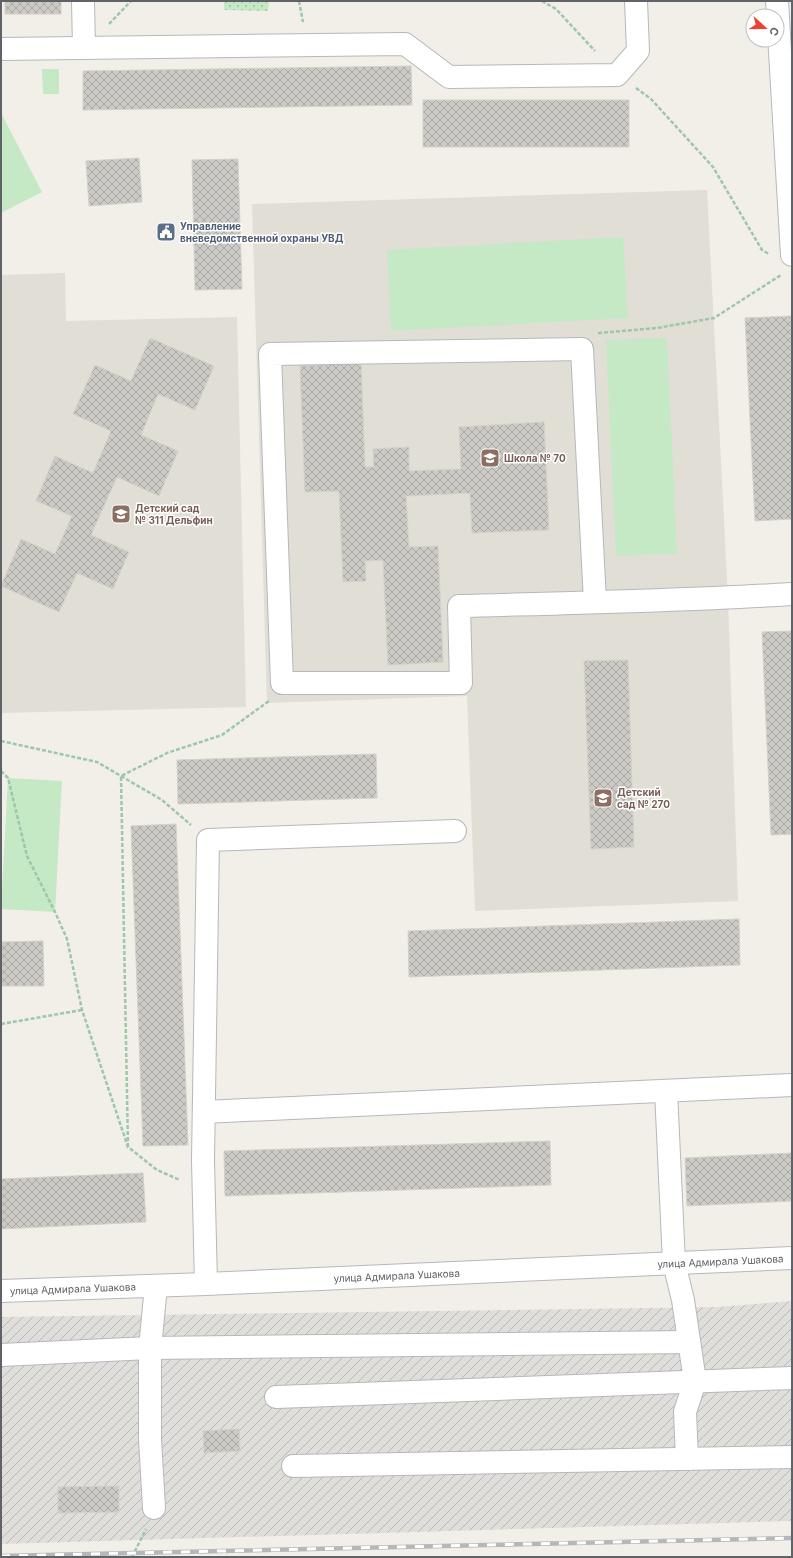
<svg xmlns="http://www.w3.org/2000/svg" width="793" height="1558" viewBox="0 0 793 1558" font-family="Inter,sans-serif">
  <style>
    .industrial { fill: url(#industrial-furrows) }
    .education { fill: #e1ded6 }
    .grass { fill: #c5e8c5 }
    .park { fill: url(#park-dots) }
    .building { fill: url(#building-cross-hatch); stroke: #d6d1c6 }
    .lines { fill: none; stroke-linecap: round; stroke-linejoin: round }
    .minor-casing { stroke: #b5b8bc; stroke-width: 24 }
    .path { stroke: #9cc7a9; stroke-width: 2.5; stroke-dasharray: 4 2; stroke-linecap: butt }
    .minor { stroke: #fff; stroke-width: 22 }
    .rail-casing { stroke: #b6b7b8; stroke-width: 4.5 }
    .rail { stroke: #fff; stroke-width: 3; stroke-dasharray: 9; stroke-linecap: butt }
    .labels { text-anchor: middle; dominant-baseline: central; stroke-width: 3; stroke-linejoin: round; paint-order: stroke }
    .service-label { font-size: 10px; font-weight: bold; fill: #4e5e75; stroke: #fff; text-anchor: start }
    .education-label { font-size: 10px; font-weight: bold; fill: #785e54; stroke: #fff; text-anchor: start }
    .street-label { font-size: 10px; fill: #5f6368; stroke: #fff }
  </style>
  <defs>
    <pattern id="industrial-furrows" width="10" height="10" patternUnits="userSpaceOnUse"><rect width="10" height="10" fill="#e0deda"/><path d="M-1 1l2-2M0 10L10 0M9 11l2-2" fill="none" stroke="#b9b8b5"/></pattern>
    <pattern id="park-dots" width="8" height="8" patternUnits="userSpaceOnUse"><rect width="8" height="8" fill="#c5e8c5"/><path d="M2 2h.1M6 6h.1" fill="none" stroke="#a3c0a4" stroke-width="1.8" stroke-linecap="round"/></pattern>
    <pattern id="building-cross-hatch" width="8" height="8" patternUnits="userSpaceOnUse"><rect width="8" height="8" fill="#cccac5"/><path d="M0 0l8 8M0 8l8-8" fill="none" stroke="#a9a8a4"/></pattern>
  </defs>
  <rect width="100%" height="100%" fill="#f1efe8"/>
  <!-- industrial -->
  <path class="industrial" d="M792 1301V1521L1 1544V1317L719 1307Z"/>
  <!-- education -->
  <g class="education">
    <path d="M707 190 728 598 738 901 475 911 467 696 267 703 252 204Z"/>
    <path d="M65 273 66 321 237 317 246 707 1 713V275Z"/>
  </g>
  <!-- grass -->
  <g class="grass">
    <path d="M42 69H59V94H43Z"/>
    <path d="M1 113 42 192 1 213Z"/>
    <path d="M623 237 628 318 391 331 387 250Z"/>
    <path d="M667 338 677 554 616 556 606 340Z"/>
    <path d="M8 778 62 781 55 912 1 909Z"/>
  </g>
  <!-- park -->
  <path class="park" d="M224 1H269L268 11 224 10Z"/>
  <!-- building -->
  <g class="building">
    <rect x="5" y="1" width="56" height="13"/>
    <path d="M411 66 412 105 83 110V71Z"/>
    <rect x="423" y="100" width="206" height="47"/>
    <path d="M139 158 142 202 89 206 86 161Z"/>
    <path d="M238 159 242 289 195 290 192 160Z"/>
    <path d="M791 316 792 519 755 521 745 318Z"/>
    <path d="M150 338 214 366 195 410 158 394 141 435 178 451 159 496 117 477 91 535 129 552 113 589 77 573 59 612 1 586 21 539 55 554 72 516 36 501 55 456 93 473 111 431 73 414 95 365 131 381Z"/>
    <path d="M361 363 365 467H374L373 449 409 447V471L461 469 459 427 544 422 549 530 472 533 470 493 406 496 409 547 438 546 443 662 388 665 383 560 365 561 366 581 343 582 339 491 305 492 300 366Z"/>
    <path d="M792 631V834L771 835 762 632Z"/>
    <path d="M628 660 634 847 591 849 584 661Z"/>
    <path d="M376 754 377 798 178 804 177 760Z"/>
    <path d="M176 824 188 1145 143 1146 131 826Z"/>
    <path d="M739 919 740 965 409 977 408 931Z"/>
    <path d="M43 941 44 986H1V942Z"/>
    <path d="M550 1141 551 1185 225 1196 224 1151Z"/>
    <path d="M792 1153V1201L687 1206 685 1158Z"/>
    <path d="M143 1173 146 1222 1 1229V1179Z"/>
    <path d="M239 1429 240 1451 204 1453 203 1431Z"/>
    <path d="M119 1486V1512L58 1513V1487Z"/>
  </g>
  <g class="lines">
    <!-- minor casing -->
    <g class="minor-casing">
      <g id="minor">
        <path d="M83 1 84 48"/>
        <path d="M777 1 792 255"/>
        <path d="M1 49 405 44 449 77 617 75 638 51 636 1"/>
        <path d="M595 602 582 349 270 354 282 683H461L459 606C570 603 681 601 792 594"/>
        <path d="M666 1091 674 1263 683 1300 695 1381 685 1412 687 1459"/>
        <path d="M204 1112 792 1085"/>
        <path d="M206 1284 203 1161 208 840 455 831"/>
        <path id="s1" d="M1 1291 206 1284 792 1258"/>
        <path d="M1 1355 150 1348 689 1342"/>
        <path d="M276 1397 792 1378"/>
        <path d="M293 1466 792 1457"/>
        <path d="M154 1508 150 1439V1348L156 1286"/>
      </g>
    </g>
    <!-- path -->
    <g class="path">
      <path d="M299 1 303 22"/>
      <path d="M542 1 556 9 595 51"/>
      <path d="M109 24 131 1"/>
      <path d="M636 88 651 99 713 167 762 250 769 254"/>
      <path d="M598 333 657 328 714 318 781 275"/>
      <path d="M1 741 97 762 162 800 191 825"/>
      <path d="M1 771 8 778 27 856 55 912 67 939 82 1010 128 1147 157 1170 180 1180"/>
      <path d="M1 1024 82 1010"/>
      <path d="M128 1147 121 776 167 753 222 735 269 701"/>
      <path d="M132 1557 146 1529"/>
    </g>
    <!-- minor -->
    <use href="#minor" class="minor"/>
    <!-- rail casing -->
    <g class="rail-casing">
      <path id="rail" d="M1 1556 792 1538"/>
    </g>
    <!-- rail -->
    <use href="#rail" class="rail"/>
  </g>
  <!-- icons -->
  <defs>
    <g id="civic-square" transform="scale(1)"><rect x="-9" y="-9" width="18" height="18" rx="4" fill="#5c6f8a" stroke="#fff"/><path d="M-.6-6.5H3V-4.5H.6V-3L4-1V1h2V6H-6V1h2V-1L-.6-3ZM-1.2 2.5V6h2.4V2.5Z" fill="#fff"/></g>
    <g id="school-square" transform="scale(1)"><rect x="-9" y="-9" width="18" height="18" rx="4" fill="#8d6e63" stroke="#fff"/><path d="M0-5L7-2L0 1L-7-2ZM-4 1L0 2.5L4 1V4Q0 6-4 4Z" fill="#fff"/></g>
  </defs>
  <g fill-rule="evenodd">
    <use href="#civic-square" x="166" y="232"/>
    <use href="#school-square" x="490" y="458"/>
    <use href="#school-square" x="121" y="514"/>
    <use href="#school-square" x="603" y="798"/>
  </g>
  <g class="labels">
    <!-- service labels -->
    <g class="service-label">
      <text x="180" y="226">Управление<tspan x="180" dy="12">вневедомственной охраны УВД</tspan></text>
    </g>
    <!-- education labels -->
    <g class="education-label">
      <text x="504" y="458">Школа № 70</text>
      <text x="135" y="508">Детский сад<tspan x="135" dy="12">№ 311 Дельфин</tspan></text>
      <text x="617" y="792">Детский<tspan x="617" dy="12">сад № 270</tspan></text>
    </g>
    <!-- street labels -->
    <g class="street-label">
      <text stroke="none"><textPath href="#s1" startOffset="720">улица Адмирала Ушакова</textPath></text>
      <text stroke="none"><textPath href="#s1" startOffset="396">улица Адмирала Ушакова</textPath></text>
      <text stroke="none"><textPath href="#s1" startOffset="72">улица Адмирала Ушакова</textPath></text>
    </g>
  </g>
  <!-- border -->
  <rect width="793" height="1558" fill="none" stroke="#5f6368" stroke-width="4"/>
  <!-- north arrow -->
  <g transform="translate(765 28) rotate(111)"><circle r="19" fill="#ffffff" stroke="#bfc1c3"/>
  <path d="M0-3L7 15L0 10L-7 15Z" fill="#ea4335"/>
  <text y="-6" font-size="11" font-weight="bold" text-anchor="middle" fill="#5f6368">С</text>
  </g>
</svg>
